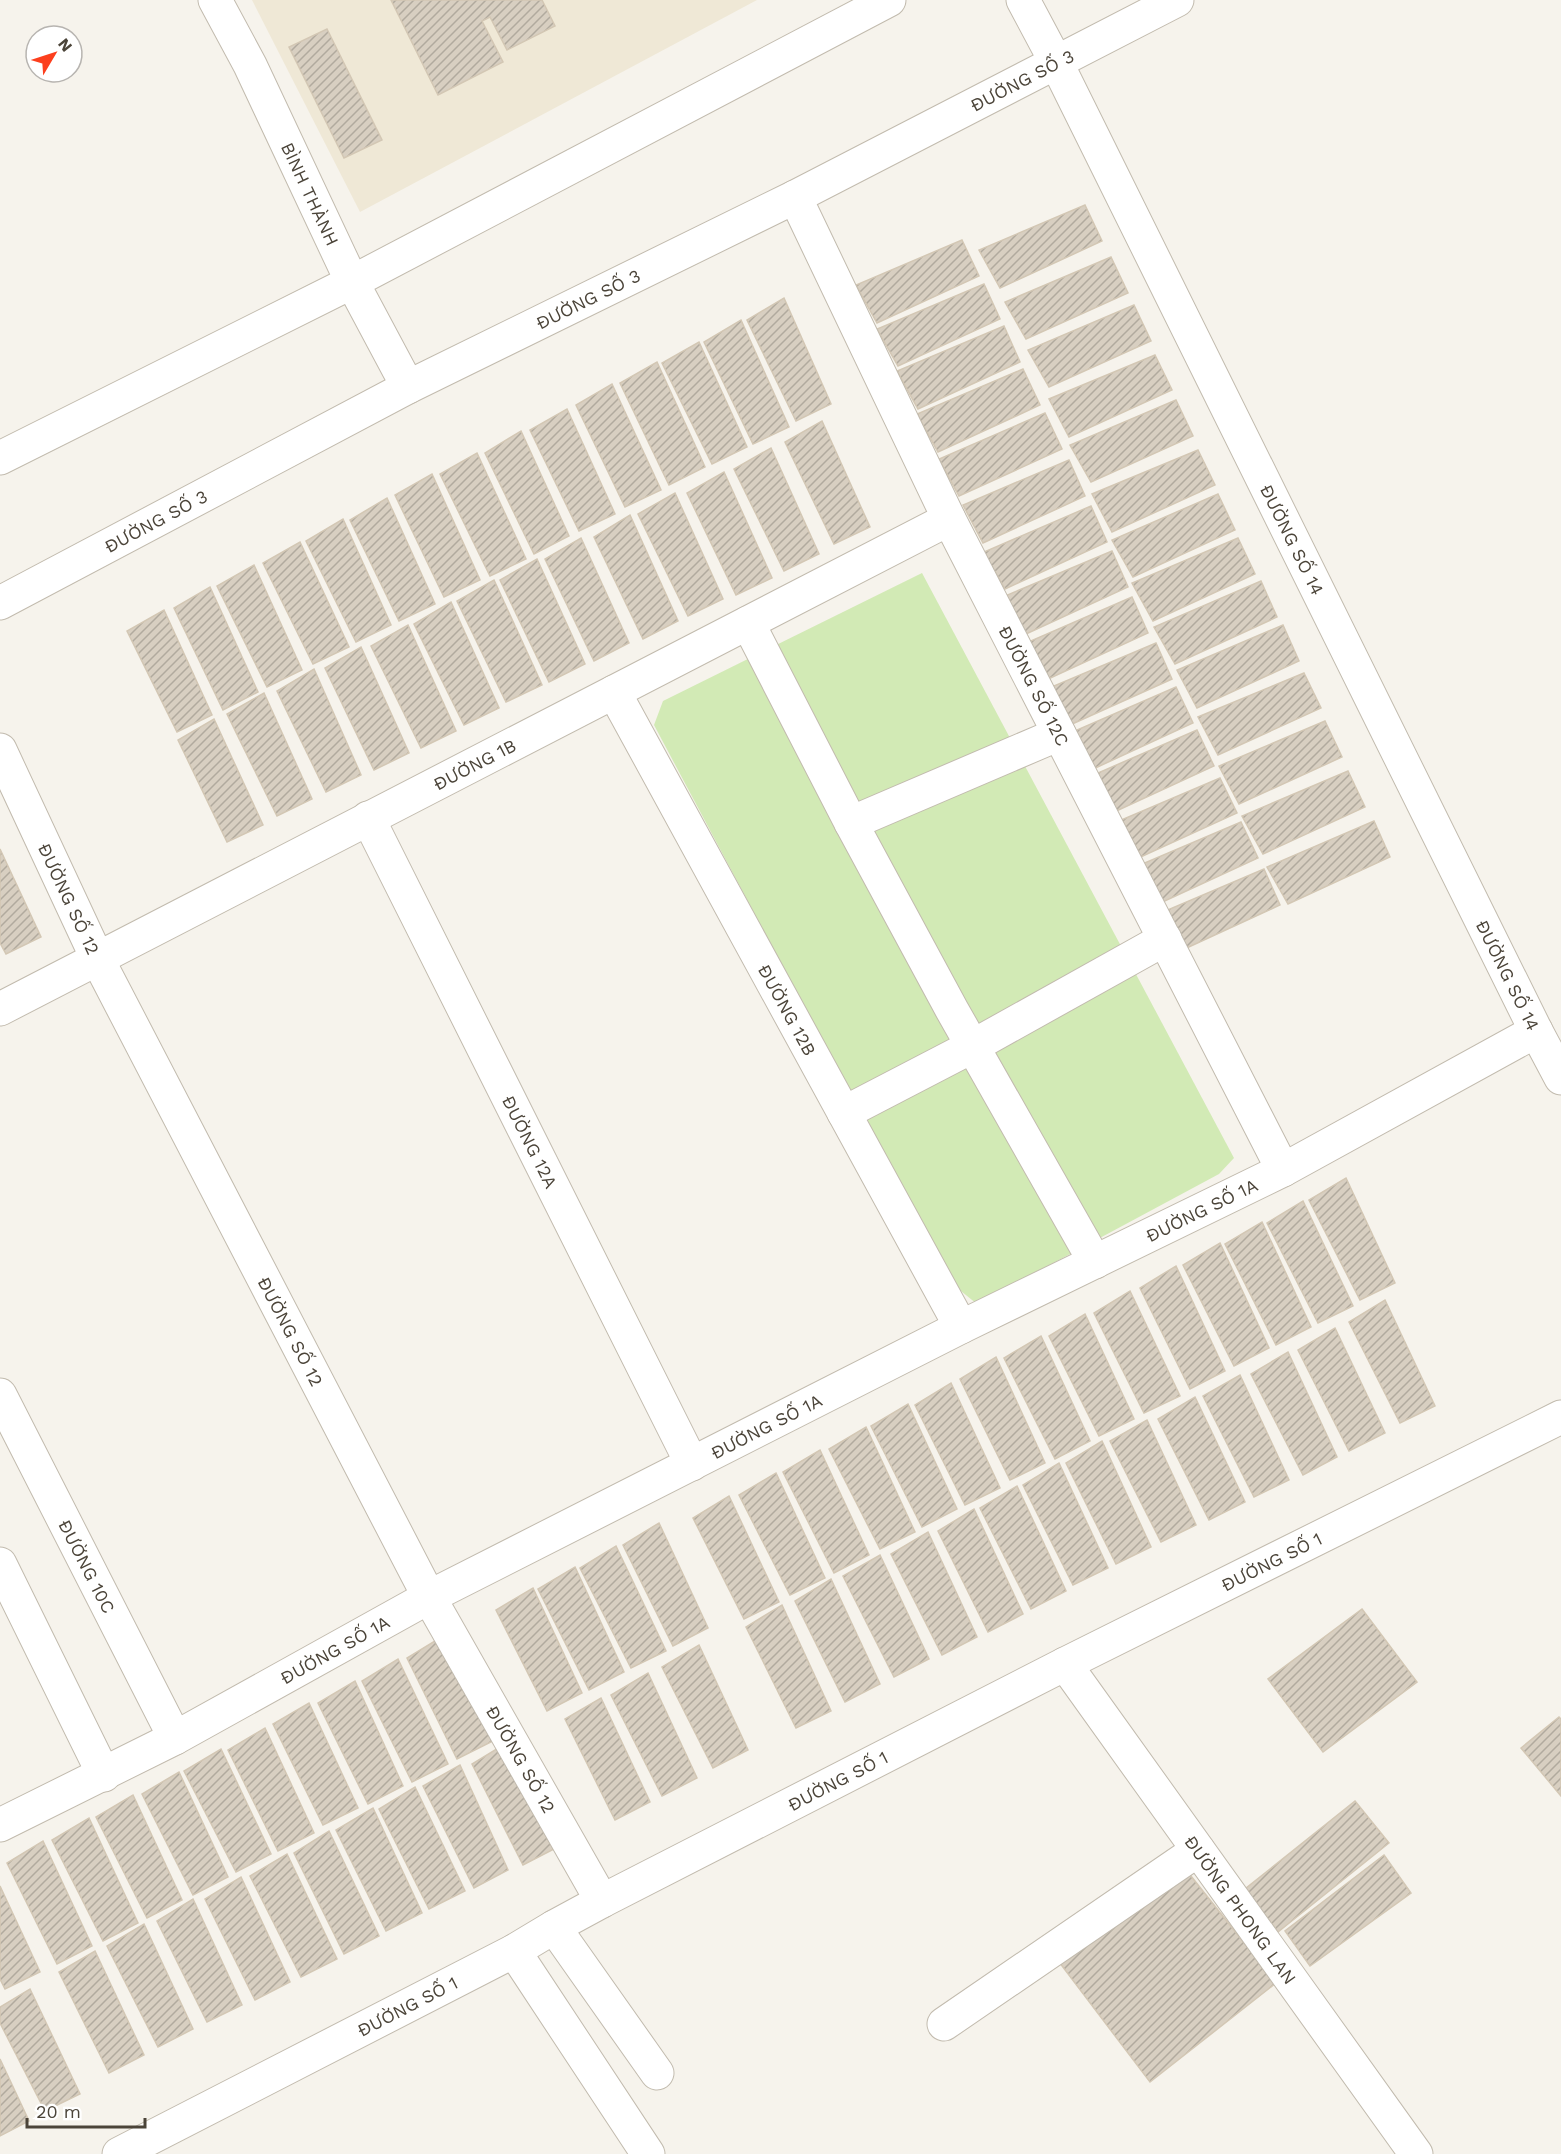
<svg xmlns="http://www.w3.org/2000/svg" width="1561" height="2154" viewBox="0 0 1561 2154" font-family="'Work Sans',sans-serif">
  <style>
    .education { fill: #efe8d6 }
    .green { fill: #d2eab5 }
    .building { fill: url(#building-hatch); stroke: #d3c7b4; stroke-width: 1.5 }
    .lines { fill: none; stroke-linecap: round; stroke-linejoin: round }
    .minor-casing { stroke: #c2bbae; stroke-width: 35 }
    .minor { stroke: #fff; stroke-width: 33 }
    .labels { text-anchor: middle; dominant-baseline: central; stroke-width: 6; stroke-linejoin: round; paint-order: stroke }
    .street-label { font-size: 18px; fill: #4b4439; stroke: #fff }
  </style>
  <defs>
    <pattern id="building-hatch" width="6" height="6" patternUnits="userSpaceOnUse" patternTransform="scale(1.5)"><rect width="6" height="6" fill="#d8cfc1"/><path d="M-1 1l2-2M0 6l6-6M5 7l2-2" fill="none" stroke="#b1aa9e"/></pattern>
  </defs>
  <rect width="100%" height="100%" fill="#f6f3ec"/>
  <!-- education -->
  <path class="education" d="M252 0H757L360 212Z"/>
  <!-- green -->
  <path class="green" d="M922 573 1234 1158 1219 1174 977 1304 951 1283 654 725 663 701Z"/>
  <!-- building -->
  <g class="building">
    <path d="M391 0H542L555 26 507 50 490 17 482 21 503 62 438 95Z"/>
    <path d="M327 29 382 140 344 158 289 47Z"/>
    <path d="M1085 205 1102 241 1000 288 979 250Z"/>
    <path d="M962 240 979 276 877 323 856 285Z"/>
    <path d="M1111 257 1128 293 1026 339 1005 302Z"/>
    <path d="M984 284 1000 319 898 366 877 329Z"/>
    <path d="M784 298 831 404 796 421 747 320Z"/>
    <path d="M1134 305 1151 341 1049 387 1028 350Z"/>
    <path d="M741 320 789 427 753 444 704 342Z"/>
    <path d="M1004 326 1020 362 918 409 897 371Z"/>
    <path d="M699 342 747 447 712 464 662 363Z"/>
    <path d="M1155 355 1172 390 1069 437 1049 399Z"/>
    <path d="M657 362 705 467 669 485 620 383Z"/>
    <path d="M1023 369 1040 405 938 452 917 414Z"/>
    <path d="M612 384 661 490 625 507 576 405Z"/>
    <path d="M1176 400 1193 436 1091 482 1070 445Z"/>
    <path d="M567 409 615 514 579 531 530 430Z"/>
    <path d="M1045 413 1062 449 959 496 939 459Z"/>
    <path d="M822 421 870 527 834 544 785 442Z"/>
    <path d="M521 431 569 536 534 554 485 453Z"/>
    <path d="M771 448 819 554 784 571 734 469Z"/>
    <path d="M1198 450 1215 485 1112 532 1092 494Z"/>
    <path d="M477 453 526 559 490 576 440 474Z"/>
    <path d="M1069 460 1085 496 983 543 963 505Z"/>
    <path d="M724 472 772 578 736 595 687 493Z"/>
    <path d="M432 474 480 580 444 597 395 495Z"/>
    <path d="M675 493 723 599 688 616 638 514Z"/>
    <path d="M1218 494 1235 530 1133 577 1112 540Z"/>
    <path d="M387 498 435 604 399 621 350 520Z"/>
    <path d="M1091 506 1107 542 1005 589 984 552Z"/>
    <path d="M630 515 678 621 643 639 594 537Z"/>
    <path d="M343 519 391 625 356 642 306 541Z"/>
    <path d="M581 538 629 643 594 661 545 559Z"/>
    <path d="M1238 538 1255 574 1153 621 1132 583Z"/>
    <path d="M300 542 349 647 313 664 263 563Z"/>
    <path d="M1112 551 1128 587 1026 634 1005 596Z"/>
    <path d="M537 559 585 664 549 682 500 580Z"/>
    <path d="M254 565 302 670 267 687 217 586Z"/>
    <path d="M494 580 542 685 506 702 457 601Z"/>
    <path d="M1261 581 1277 617 1175 664 1154 627Z"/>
    <path d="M210 587 258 692 223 710 174 608Z"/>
    <path d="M1132 597 1148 633 1046 680 1026 643Z"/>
    <path d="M451 602 499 708 464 725 414 624Z"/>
    <path d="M164 610 212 715 177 732 127 631Z"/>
    <path d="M408 625 456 731 421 748 371 646Z"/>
    <path d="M1283 625 1299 661 1197 708 1177 670Z"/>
    <path d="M1156 643 1172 679 1070 725 1049 688Z"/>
    <path d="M361 647 409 753 374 770 325 668Z"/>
    <path d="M314 669 361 775 326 792 277 691Z"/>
    <path d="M1304 673 1321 708 1218 755 1198 717Z"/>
    <path d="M1176 687 1193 723 1091 770 1070 733Z"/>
    <path d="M264 693 312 799 277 816 227 714Z"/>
    <path d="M214 719 263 825 227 842 178 740Z"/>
    <path d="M1325 721 1342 757 1239 804 1219 766Z"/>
    <path d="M1197 730 1214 766 1112 813 1091 776Z"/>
    <path d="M1348 771 1365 807 1263 854 1242 816Z"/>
    <path d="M1220 778 1237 813 1134 860 1114 823Z"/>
    <path d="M1374 821 1390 857 1288 904 1267 867Z"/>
    <path d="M1241 822 1258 858 1156 905 1135 867Z"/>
    <path d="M0 849 41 937 6 954 0 943Z"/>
    <path d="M1264 869 1280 905 1178 952 1158 914Z"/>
    <path d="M1346 1178 1395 1283 1360 1300 1309 1200Z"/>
    <path d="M1303 1201 1353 1306 1318 1323 1267 1223Z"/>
    <path d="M1262 1222 1311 1327 1276 1345 1225 1244Z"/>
    <path d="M1220 1243 1269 1348 1234 1366 1183 1265Z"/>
    <path d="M1176 1266 1225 1371 1190 1389 1140 1288Z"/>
    <path d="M1130 1291 1180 1396 1144 1413 1094 1313Z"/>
    <path d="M1385 1300 1435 1406 1400 1423 1349 1322Z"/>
    <path d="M1085 1314 1134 1419 1099 1436 1049 1336Z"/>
    <path d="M1335 1328 1385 1433 1349 1451 1298 1350Z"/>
    <path d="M1041 1336 1090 1441 1055 1459 1004 1358Z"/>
    <path d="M1288 1352 1337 1457 1303 1475 1251 1374Z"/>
    <path d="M996 1357 1045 1463 1010 1480 960 1379Z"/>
    <path d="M1240 1375 1289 1480 1254 1497 1203 1396Z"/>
    <path d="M951 1383 1000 1488 965 1505 915 1405Z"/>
    <path d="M1195 1397 1245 1502 1209 1520 1158 1419Z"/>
    <path d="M908 1404 957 1509 922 1527 871 1426Z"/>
    <path d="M1147 1420 1196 1525 1161 1542 1110 1441Z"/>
    <path d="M866 1427 915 1532 880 1549 829 1449Z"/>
    <path d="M1102 1441 1151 1547 1116 1564 1066 1463Z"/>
    <path d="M820 1450 869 1555 834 1573 783 1472Z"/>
    <path d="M1059 1463 1108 1568 1073 1585 1023 1485Z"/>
    <path d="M776 1473 825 1578 790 1595 739 1495Z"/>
    <path d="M1017 1486 1066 1591 1031 1609 980 1508Z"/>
    <path d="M729 1496 779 1602 744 1619 693 1518Z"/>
    <path d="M974 1509 1023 1614 988 1632 938 1531Z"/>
    <path d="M659 1523 708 1628 673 1646 623 1545Z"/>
    <path d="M928 1532 977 1637 942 1655 891 1554Z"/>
    <path d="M616 1546 666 1651 631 1668 580 1568Z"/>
    <path d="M880 1555 929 1659 894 1677 843 1576Z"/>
    <path d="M575 1567 624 1672 589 1690 538 1589Z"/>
    <path d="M831 1579 880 1684 845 1702 795 1601Z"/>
    <path d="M533 1588 582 1693 547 1711 496 1610Z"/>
    <path d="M782 1605 831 1711 796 1728 746 1627Z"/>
    <path d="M1362 1609 1417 1682 1323 1752 1268 1679Z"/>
    <path d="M443 1636 493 1741 457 1759 407 1658Z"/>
    <path d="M699 1645 748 1750 713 1768 662 1667Z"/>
    <path d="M398 1659 448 1764 412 1782 362 1681Z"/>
    <path d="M648 1673 697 1778 662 1796 611 1695Z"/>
    <path d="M355 1681 403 1786 368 1804 318 1703Z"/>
    <path d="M601 1698 650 1802 615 1820 565 1719Z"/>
    <path d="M309 1703 358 1808 323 1825 273 1724Z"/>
    <path d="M1559 1717 1561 1719V1796L1521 1748Z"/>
    <path d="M265 1728 314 1833 278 1851 228 1750Z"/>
    <path d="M508 1742 558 1847 523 1865 472 1764Z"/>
    <path d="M221 1749 271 1854 236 1872 184 1771Z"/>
    <path d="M460 1765 508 1870 474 1888 423 1786Z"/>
    <path d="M179 1772 228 1877 193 1895 142 1794Z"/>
    <path d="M415 1787 465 1891 429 1909 379 1809Z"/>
    <path d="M133 1795 182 1900 147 1918 96 1817Z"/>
    <path d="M1355 1801 1389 1843 1278 1932 1245 1889Z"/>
    <path d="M373 1808 422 1913 386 1931 336 1830Z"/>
    <path d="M89 1818 138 1923 103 1941 52 1840Z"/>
    <path d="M329 1831 379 1936 344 1954 294 1853Z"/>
    <path d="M43 1841 92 1946 57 1964 7 1863Z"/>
    <path d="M287 1854 337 1959 301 1977 250 1876Z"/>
    <path d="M1384 1855 1411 1893 1310 1966 1285 1931Z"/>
    <path d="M1187 1871 1276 1983 1150 2082 1059 1962Z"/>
    <path d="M241 1877 290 1982 255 2000 205 1899Z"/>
    <path d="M0 1886 40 1972 5 1989 0 1979Z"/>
    <path d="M193 1899 242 2005 207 2022 157 1921Z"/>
    <path d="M144 1924 193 2029 158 2047 107 1946Z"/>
    <path d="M95 1951 144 2055 109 2073 59 1972Z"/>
    <path d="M30 1989 80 2094 45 2111 0 2023V2007Z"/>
    <path d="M0 2059 29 2121 0 2136Z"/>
  </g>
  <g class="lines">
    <!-- minor casing -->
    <g class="minor-casing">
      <g id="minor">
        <path id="s1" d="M215 0 250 65 352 282 408 387"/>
        <path id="s2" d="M1023 0 1056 62 1536 1031 1561 1078"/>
        <path id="s3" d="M795 197 949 519 1283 1170"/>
        <path d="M0 458 352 282 889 0"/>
        <path id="s4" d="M0 603 408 387 795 197 1177 0"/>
        <path d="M748 623 851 823 952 1010 1095 1262"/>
        <path id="s5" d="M614 692 961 1327"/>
        <path id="s6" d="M0 750 97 958 429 1597 602 1901"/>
        <path id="s7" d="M368 818 692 1464"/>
        <path d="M851 823 1059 734"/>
        <path id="s8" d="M0 1009 949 519"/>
        <path d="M844 1113 973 1046 1165 939"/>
        <path id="s9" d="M0 1395 175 1738"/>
        <path d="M0 1564 104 1775"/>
        <path id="s10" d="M1065 1664 1416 2154"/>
        <path id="s11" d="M0 1825 175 1738 429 1597 961 1327 1283 1170 1536 1031"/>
        <path d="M554 1927 657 2073"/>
        <path d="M514 1951 648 2154"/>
        <path d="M944 2024 1198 1850"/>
        <path id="s12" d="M119 2154 514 1951 554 1927 602 1901 1065 1664 1561 1417"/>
      </g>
    </g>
    <!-- minor -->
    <use href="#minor" class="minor"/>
  </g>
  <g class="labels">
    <!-- street labels -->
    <g class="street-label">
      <text stroke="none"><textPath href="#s4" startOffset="1148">ĐƯỜNG SỐ 3</textPath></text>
      <text stroke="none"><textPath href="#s1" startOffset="216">BÌNH THÀNH</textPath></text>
      <text stroke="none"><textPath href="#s4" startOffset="662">ĐƯỜNG SỐ 3</textPath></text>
      <text stroke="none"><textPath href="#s4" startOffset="176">ĐƯỜNG SỐ 3</textPath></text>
      <text stroke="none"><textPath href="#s2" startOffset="603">ĐƯỜNG SỐ 14</textPath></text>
      <text stroke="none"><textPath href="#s3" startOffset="544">ĐƯỜNG SỐ 12C</textPath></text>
      <text stroke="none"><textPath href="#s8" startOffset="534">ĐƯỜNG 1B</textPath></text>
      <text stroke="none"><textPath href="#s6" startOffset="164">ĐƯỜNG SỐ 12</textPath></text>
      <text stroke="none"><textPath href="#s2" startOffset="1089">ĐƯỜNG SỐ 14</textPath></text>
      <text stroke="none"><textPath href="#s5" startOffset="362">ĐƯỜNG 12B</textPath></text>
      <text stroke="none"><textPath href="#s7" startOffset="362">ĐƯỜNG 12A</textPath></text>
      <text stroke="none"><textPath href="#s11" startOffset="1350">ĐƯỜNG SỐ 1A</textPath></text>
      <text stroke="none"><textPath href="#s6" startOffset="650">ĐƯỜNG SỐ 12</textPath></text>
      <text stroke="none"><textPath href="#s11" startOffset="864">ĐƯỜNG SỐ 1A</textPath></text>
      <text stroke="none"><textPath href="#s12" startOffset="1296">ĐƯỜNG SỐ 1</textPath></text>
      <text stroke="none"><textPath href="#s9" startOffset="192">ĐƯỜNG 10C</textPath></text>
      <text stroke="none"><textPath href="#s11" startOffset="378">ĐƯỜNG SỐ 1A</textPath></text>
      <text stroke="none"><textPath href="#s6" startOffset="1136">ĐƯỜNG SỐ 12</textPath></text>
      <text stroke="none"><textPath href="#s12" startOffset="810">ĐƯỜNG SỐ 1</textPath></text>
      <text stroke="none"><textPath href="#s10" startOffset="302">ĐƯỜNG PHONG LAN</textPath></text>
      <text stroke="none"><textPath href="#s12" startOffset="324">ĐƯỜNG SỐ 1</textPath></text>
    </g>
  </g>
  <!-- north arrow -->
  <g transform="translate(54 54) rotate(51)"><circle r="28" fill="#ffffff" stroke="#b7b4b0" stroke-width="1.5"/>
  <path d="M0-4.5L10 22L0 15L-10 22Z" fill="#fc3f1d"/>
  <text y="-9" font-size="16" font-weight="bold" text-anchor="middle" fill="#4b4439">N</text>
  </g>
  <!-- scale -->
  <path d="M27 2118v9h118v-9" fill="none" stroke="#4b4439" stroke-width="3"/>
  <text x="36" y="2118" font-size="18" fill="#4b4439" stroke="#ffffff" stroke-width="4.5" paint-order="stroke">20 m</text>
</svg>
